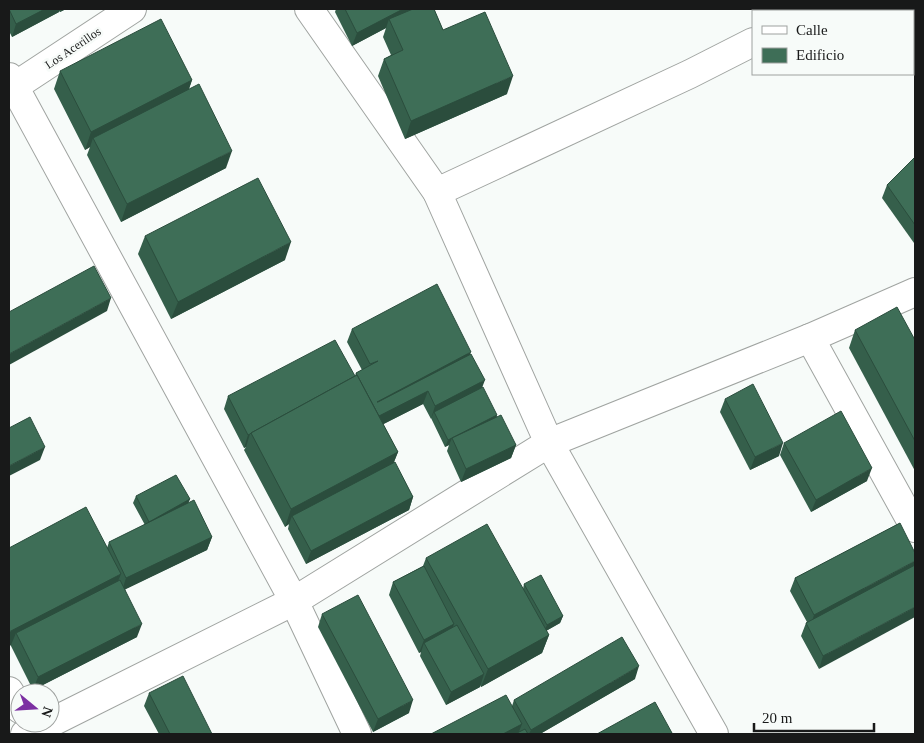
<svg xmlns="http://www.w3.org/2000/svg" width="924" height="743" viewBox="0 0 924 743" font-family="'Times New Roman',serif">
  <style>
    .lines { fill: none; stroke-linecap: round; stroke-linejoin: round }
    .minor-casing { stroke: #a0a4a1; stroke-width: 30 }
    .minor { stroke: #fff; stroke-width: 28 }
    .wall { fill: #355f4b }
    .shaded-wall { fill: #2b4d3d }
    .building { fill: #3e6e57; stroke: #2b4d3d }
    .labels { text-anchor: middle; dominant-baseline: central; stroke-width: 5; stroke-linejoin: round; paint-order: stroke }
    .street-label { font-size: 12px; fill: #181919; stroke: #f7fbf9 }
  </style>
  <rect width="100%" height="100%" fill="#f7fbf9"/>
  <g class="lines">
    <!-- minor casing -->
    <g class="minor-casing">
      <g id="minor">
        <path d="M309 9 437 192 549 443 714 734"/>
        <path d="M815 11 820 9"/>
        <path d="M9 77 294 601 357 734"/>
        <path d="M9 90 132 9"/>
        <path d="M437 192 690 74 753 42"/>
        <path d="M810 338 915 528"/>
        <path d="M9 691 20 709"/>
        <path d="M50 723 294 601 549 443 810 338 915 292"/>
        <path d="M25 734 49 723"/>
      </g>
    </g>
    <!-- minor -->
    <use href="#minor" class="minor"/>
  </g>
  <!-- wall -->
  <g class="wall">
    <path d="M9 9H66L60 12 59 11V12L12 37 9 31Z"/>
    <path d="M334 9H434L443 30 507 94 405 139 378 76 384 59 391 55 383 37 386 28 352 46 335 12 336 9 335 10Z"/>
    <path d="M60 71 192 80 189 89 226 168 121 222 87 155 90 147 85 150 54 89Z"/>
    <path d="M915 157V242L914 243 882 198 887 185Z"/>
    <path d="M145 236 285 260 171 319 138 254Z"/>
    <path d="M352 329 470 354 482 387 497 417 516 445 511 458 461 482 447 451 449 445 445 447 431 418V419L423 404 383 424 398 452 394 462 413 497 409 510 306 564 288 529 289 524 285 527 244 450 246 447 244 448 224 409 228 396 355 376 356 373 362 370 347 342Z"/>
    <path d="M855 330 915 340V471L849 348Z"/>
    <path d="M725 399 779 456 750 470 720 412Z"/>
    <path d="M784 443 867 481 811 512 780 455Z"/>
    <path d="M136 496 190 499 188 503 212 537 207 550 125 589 137 637 33 690 11 646 9 548H107L109 542 145 525 133 503Z"/>
    <path d="M900 523 819 669 801 636 806 623 807 622 790 591 795 578Z"/>
    <path d="M426 558 523 589 524 584 563 616 560 623 546 631 549 635 542 653 481 687 480 685V687L446 705 420 656 421 652 419 653 389 595 393 582 423 566Z"/>
    <path d="M322 614 409 713 373 732 318 627Z"/>
    <path d="M635 679 540 734H431L512 706 514 700Z"/>
    <path d="M149 693 212 734H159L144 706Z"/>
  </g>
  <!-- shaded-wall -->
  <g class="shaded-wall">
    <path d="M45 9H60L59 12 12 37 16 24Z"/>
    <path d="M61 9H66L60 12Z"/>
    <path d="M403 9H424L389 19 386 28 352 46 357 33Z"/>
    <path d="M513 76 507 94 405 139 411 121Z"/>
    <path d="M192 80 186 97 93 138 90 147 85 150 91 132Z"/>
    <path d="M232 151 226 168 121 222 127 204Z"/>
    <path d="M291 242 285 260 171 319 178 302Z"/>
    <path d="M111 298 107 311 9 365V354Z"/>
    <path d="M471 352 466 365 377 412V402Z"/>
    <path d="M485 380 480 393 434 412 431 419 435 406Z"/>
    <path d="M428 391 423 404 374 429 378 416Z"/>
    <path d="M497 415 495 422 452 438 449 445 445 447 448 440Z"/>
    <path d="M250 434 246 447 244 448 248 435Z"/>
    <path d="M783 443 779 456 750 470 755 457Z"/>
    <path d="M516 445 511 458 461 482 466 469Z"/>
    <path d="M45 447 40 460 9 476V466Z"/>
    <path d="M398 452 391 469 292 516 289 524 285 527 291 509Z"/>
    <path d="M872 468 867 481 811 512 816 500Z"/>
    <path d="M413 497 409 510 306 564 311 551Z"/>
    <path d="M190 499 187 506 147 528 149 522Z"/>
    <path d="M212 537 207 550 122 591 126 578Z"/>
    <path d="M915 561V569L810 628 814 615Z"/>
    <path d="M121 574 114 591 16 633 11 645 9 647V632Z"/>
    <path d="M915 607V617L819 669 823 656Z"/>
    <path d="M563 616 560 623 544 632 547 625Z"/>
    <path d="M142 624 137 637 33 690 38 677Z"/>
    <path d="M454 624 449 637 424 643 421 652 419 653 424 640Z"/>
    <path d="M549 635 542 653 481 687 488 669Z"/>
    <path d="M639 666 635 679 540 734H529L531 730Z"/>
    <path d="M484 674 480 687 446 705 451 692Z"/>
    <path d="M413 700 409 713 373 732 378 719Z"/>
    <path d="M522 724 518 734H503Z"/>
  </g>
  <!-- building -->
  <g class="building">
    <path d="M9 9H45L16 24Z"/>
    <path d="M345 9H403L357 33Z"/>
    <path d="M413 9H434L443 30 485 12 513 76 411 121 384 59 403 50 389 19Z"/>
    <path d="M161 19 192 80 91 132 60 71Z"/>
    <path d="M199 84 232 151 127 204 93 138Z"/>
    <path d="M915 157V225L887 185Z"/>
    <path d="M258 178 291 242 178 302 145 236Z"/>
    <path d="M94 266 111 298 9 354V312Z"/>
    <path d="M437 284 471 352 377 402H378L471 354 485 380 435 406 428 391 379 416 356 373 378 361 370 364 352 329Z"/>
    <path d="M897 307 915 340V441L855 330Z"/>
    <path d="M335 340 355 376 251 433 250 434 248 435 228 396Z"/>
    <path d="M357 375 398 452 291 509 251 433Z"/>
    <path d="M753 384 783 443 755 457 725 399Z"/>
    <path d="M483 387 497 415 448 440 434 412Z"/>
    <path d="M841 411 872 468 816 500 784 443Z"/>
    <path d="M501 415 516 445 466 469 452 438Z"/>
    <path d="M30 417 45 447 9 466V428Z"/>
    <path d="M395 462 413 497 311 551 292 516Z"/>
    <path d="M176 475 190 499 149 522 136 496Z"/>
    <path d="M194 500 212 537 126 578 109 542Z"/>
    <path d="M86 507 121 574 9 632V548Z"/>
    <path d="M900 523 915 553V561L814 615 795 578Z"/>
    <path d="M487 524 549 635 488 669 426 558Z"/>
    <path d="M915 565V607L823 656 806 623Z"/>
    <path d="M424 566 454 624 424 640 393 582Z"/>
    <path d="M541 575 563 616 547 625 524 584Z"/>
    <path d="M120 580 142 624 38 677 16 633Z"/>
    <path d="M358 595 413 700 378 719 322 614Z"/>
    <path d="M457 625 484 674 451 692 424 643Z"/>
    <path d="M622 637 639 666 531 730 514 700Z"/>
    <path d="M183 676 212 734H170L149 693Z"/>
    <path d="M506 695 522 724 503 734H431Z"/>
    <path d="M655 702 672 733 669 734H597Z"/>
    <path d="M525 729 528 734H515Z"/>
  </g>
  <g class="labels">
    <!-- street labels -->
    <g class="street-label">
      <text transform="translate(73 48) rotate(-34)">Los Acerillos</text>
    </g>
  </g>
  <!-- border -->
  <rect width="924" height="743" fill="none" stroke="#181919" stroke-width="20"/>
  <!-- legend -->
  <rect x="752" y="10" width="162" height="65" fill="#f7fbf9" stroke="#9ea19f"/>
  <rect x="762" y="26" width="25" height="8" fill="#ffffff" stroke="#9ea19f"/>
  <text x="796" y="35" font-size="15" fill="#181919">Calle</text>
  <rect x="762" y="48" width="25" height="15" fill="#3e6e57" stroke="#9ea19f"/>
  <text x="796" y="60" font-size="15" fill="#181919">Edificio</text>
  <!-- north arrow -->
  <g transform="translate(35 708) rotate(108)"><circle r="24" fill="#f7fbf9" stroke="#9ea19f"/>
  <path d="M0-4L9 19L0 12L-9 19Z" fill="#7c30a2"/>
  <text y="-8" font-size="14" font-weight="bold" text-anchor="middle" fill="#181919">N</text>
  </g>
  <!-- scale -->
  <path d="M754 723v8h120v-8" fill="none" stroke="#181919" stroke-width="2.5"/>
  <text x="762" y="723" font-size="15" fill="#181919" stroke="#f7fbf9" stroke-width="4" paint-order="stroke">20 m</text>
</svg>
